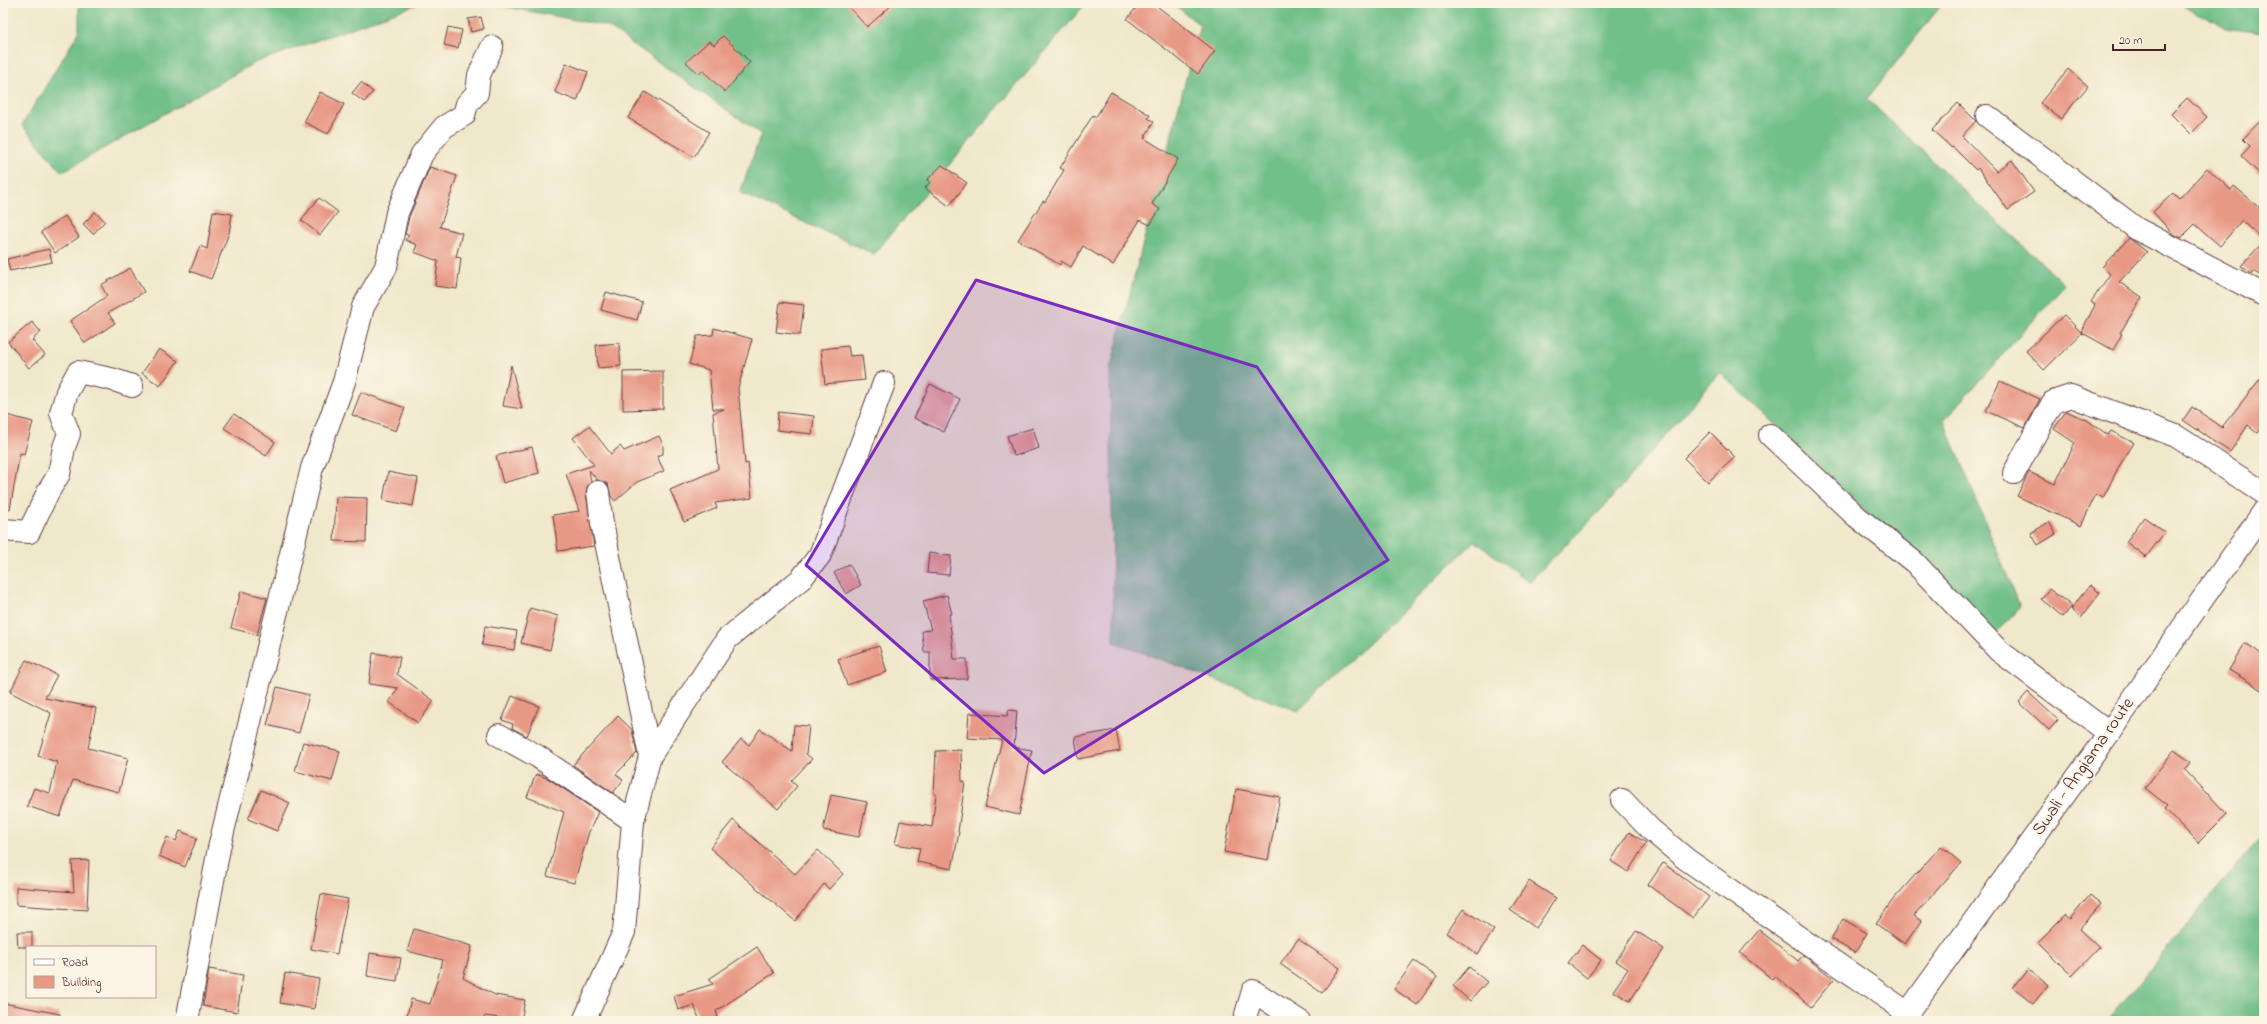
<svg xmlns="http://www.w3.org/2000/svg" width="2267" height="1024" viewBox="0 0 2267 1024" font-family="'Indie Flower',sans-serif">
  <style>
    .forest { fill: #71bf89; stroke: #5e6f5a }
    .building { fill: #e89986 }
    .lines { fill: none; stroke-linecap: round; stroke-linejoin: round }
    .minor-casing { stroke: #633d43; stroke-width: 24 }
    .minor { stroke: #fff; stroke-width: 22 }
    .marked { fill: #7b2cbf; fill-opacity: 0.2; stroke: #7b2cbf; stroke-width: 3; stroke-linejoin: round }
    .labels { text-anchor: middle; dominant-baseline: central; stroke-width: 4; stroke-linejoin: round; paint-order: stroke }
    .street-label { font-size: 18px; fill: #4a1f2b; stroke: #fcf5e5 }
  </style>
  <rect width="100%" height="100%" fill="#fcf5e5"/>
  <filter id="ink" filterUnits="userSpaceOnUse"><feTurbulence type="fractalNoise" baseFrequency=".025" numOctaves="2"/><feDisplacementMap in="SourceGraphic" scale="8" xChannelSelector="R" yChannelSelector="G"/><feConvolveMatrix kernelMatrix="1 2 1 2 8 2 1 2 1" color-interpolation-filters="sRGB"/></filter>
  <filter id="wash" filterUnits="userSpaceOnUse"><feTurbulence type="fractalNoise" baseFrequency=".012" numOctaves="4" result="noise"/><feDisplacementMap in="SourceGraphic" scale="16" xChannelSelector="R" yChannelSelector="G"/><feGaussianBlur stdDeviation="0.9" result="paint"/><feColorMatrix in="noise" values="0 0 0 0 0 0 0 0 0 0 0 0 0 0 0 0 0 1.4 0 .05"/><feComposite in="paint" operator="in"/></filter>
  <g filter="url(#wash)">
    <rect width="100%" height="100%" fill="#f0e8cb"/>
    <!-- forest -->
    <g class="forest">
      <path d="M79 3H421L254 63 62 172 22 125 79 32Z"/>
      <path d="M486 3H1086L874 254 740 193 761 134 607 26Z"/>
      <path d="M1172 3H1943L1867 99 2065 285 1944 420 2020 607 1994 635 1720 372 1603 508 1529 582 1475 541 1298 711 1114 642 1110 370 1200 25Z"/>
      <path d="M2180 3H2264V33L2225 28Z"/>
      <path d="M2264 833V1021H2107Z"/>
    </g>
    <g id="blocks">
      <!-- building -->
      <g class="building">
        <path d="M845 3H894L867 27Z"/>
        <path d="M1140 3H1153L1215 51 1198 74 1127 19Z"/>
        <path d="M481 17 484 29 471 32 468 19Z"/>
        <path d="M448 27 462 30 458 48 444 45Z"/>
        <path d="M723 36 750 62 725 92 702 70 699 74 686 62 709 41 714 45Z"/>
        <path d="M566 63 588 72 577 101 555 92Z"/>
        <path d="M2068 69 2088 86 2061 119 2040 103Z"/>
        <path d="M361 82 373 92 364 102 352 93Z"/>
        <path d="M320 92 344 104 328 134 304 122Z"/>
        <path d="M645 92 709 132 694 157 628 118Z"/>
        <path d="M1111 92 1150 115 1148 118 1154 122 1144 138 1178 159 1152 204 1160 209 1150 225 1140 220 1113 265 1083 246 1071 267 1061 261 1060 265 1018 240 1043 201 1045 202 1064 170 1060 168 1093 115 1096 117Z"/>
        <path d="M2187 98 2207 117 2191 134 2171 114Z"/>
        <path d="M1958 103 1976 121 1962 136 1996 171 2012 160 2034 192 2008 210 1978 168 1976 170 1953 147 1952 148 1932 130Z"/>
        <path d="M2264 117V178L2241 156 2250 146 2243 139Z"/>
        <path d="M942 165 967 183 949 206 925 188 930 182 927 180Z"/>
        <path d="M430 167 457 176 440 227 462 233 456 257 461 258 457 289 435 286 438 261 414 252 417 245 405 240 409 236 405 234 409 217Z"/>
        <path d="M2207 168 2231 190 2234 186 2264 211V277L2254 271 2252 274 2241 266 2264 241 2242 220 2220 246 2195 224 2181 238 2172 233 2153 212 2173 193 2179 199Z"/>
        <path d="M319 198 338 212 320 235 301 220Z"/>
        <path d="M213 211 232 214 229 233 211 279 190 271 200 246 207 249Z"/>
        <path d="M95 212 105 221 93 234 83 224Z"/>
        <path d="M65 216 79 237 55 253 41 232Z"/>
        <path d="M2129 238 2147 252 2119 282 2142 297 2120 333 2122 334 2113 350 2081 332 2095 305 2091 302 2110 274 2102 267Z"/>
        <path d="M49 249 52 262 10 271 7 259Z"/>
        <path d="M130 268 144 292 108 313 115 323 85 343 70 321 107 296 101 285Z"/>
        <path d="M606 292 642 302 637 320 601 310Z"/>
        <path d="M780 302 804 305 800 335 776 332Z"/>
        <path d="M2064 315 2082 333 2044 370 2026 351Z"/>
        <path d="M32 322 41 332 32 340 45 355 29 368 8 342Z"/>
        <path d="M714 328 752 339 738 388 745 464 748 463 752 498 715 503 717 508 684 522 670 490 718 469 713 413 724 409H713L709 370 689 364 697 336 713 335Z"/>
        <path d="M619 343 621 366 598 368 596 345Z"/>
        <path d="M848 346 850 356 862 355 865 380 825 384 821 349Z"/>
        <path d="M159 349 178 361 160 386 142 373Z"/>
        <path d="M511 365 522 409 503 406Z"/>
        <path d="M663 371V409L623 410V372Z"/>
        <path d="M2264 374V425L2258 433 2248 425 2230 452 2183 420 2192 407 2222 427Z"/>
        <path d="M2000 381 2040 399 2025 428 1986 411Z"/>
        <path d="M930 384 960 399 944 432 914 418Z"/>
        <path d="M361 392 405 408 396 431 352 415Z"/>
        <path d="M2066 411 2087 420 2108 435 2111 431 2134 443 2118 468 2103 498 2096 494 2081 526 2017 496 2029 472 2055 484 2075 443 2054 429Z"/>
        <path d="M778 412 814 416 812 434 777 430Z"/>
        <path d="M3 414 33 422 24 454 20 453 10 509 3 508Z"/>
        <path d="M234 414 275 442 266 456 224 428Z"/>
        <path d="M589 426 611 454 620 446 624 451 659 436 663 445V454L657 456 664 471 637 482 615 501 611 496 608 484 597 480 589 470 591 482 587 487 586 494 594 546 558 551 553 515 579 511 566 474 594 465 573 438Z"/>
        <path d="M1033 428 1039 448 1014 456 1007 436Z"/>
        <path d="M1710 432 1735 457 1708 482 1684 458Z"/>
        <path d="M532 447 539 473 503 483 496 456Z"/>
        <path d="M388 472 418 478 413 506 383 500Z"/>
        <path d="M336 497 367 498 366 542 334 541Z"/>
        <path d="M2144 517 2165 532 2146 557 2126 542Z"/>
        <path d="M2049 522 2056 534 2038 545 2031 533Z"/>
        <path d="M929 553 951 556 949 575 927 573Z"/>
        <path d="M849 564 861 585 846 594 834 573Z"/>
        <path d="M2090 585 2100 593 2081 618 2071 609Z"/>
        <path d="M2049 589 2072 606 2063 617 2041 599Z"/>
        <path d="M241 591 267 598 257 635 231 628Z"/>
        <path d="M947 595 952 614H949L954 659H967V679L930 680V652H924L922 631 931 630 923 601Z"/>
        <path d="M530 608 558 616 550 650 521 643Z"/>
        <path d="M485 626 517 631 514 650 482 645Z"/>
        <path d="M2245 643 2264 655V691L2229 670Z"/>
        <path d="M879 646 887 672 847 685 838 659Z"/>
        <path d="M373 653 400 657 397 674 434 701 418 723 389 702 398 688 369 684Z"/>
        <path d="M26 660 57 675 45 698 96 708 88 748 128 758 119 792 73 780 60 817 27 806 34 788 50 793 57 762 38 756 51 713 10 692Z"/>
        <path d="M277 687 309 695 299 733 267 725Z"/>
        <path d="M2028 692 2058 720 2049 730 2019 702Z"/>
        <path d="M512 696 539 706 527 736 512 728 513 724 502 720Z"/>
        <path d="M1009 710 1017 711 1014 747 1032 750 1019 815 985 807 1002 740 967 738 969 713 1007 716Z"/>
        <path d="M618 716 632 730 637 753 616 774 623 780 613 793 573 765Z"/>
        <path d="M794 725 809 726 806 754 812 759 791 781 797 786 778 809 722 762 741 739 749 745 760 729 792 751Z"/>
        <path d="M1116 730 1120 751 1078 759 1075 737Z"/>
        <path d="M303 742 340 751 332 781 295 771Z"/>
        <path d="M961 750 962 781 965 782 958 832H959L952 869 917 862 920 848 895 844 900 821 932 827 936 794H934L936 751Z"/>
        <path d="M2174 750 2191 762 2185 770 2227 814 2198 843 2165 809 2168 806 2145 788Z"/>
        <path d="M536 774 549 779 598 812 589 832 574 883 547 876 564 812 527 797Z"/>
        <path d="M1236 789 1280 797 1268 860 1224 852Z"/>
        <path d="M261 790 290 803 277 831 248 819Z"/>
        <path d="M831 795 867 802 859 837 823 830Z"/>
        <path d="M733 820 795 874 818 850 843 874 829 889 824 884 795 921 710 848Z"/>
        <path d="M180 831 197 838 185 867 159 856 167 837 176 841Z"/>
        <path d="M1629 832 1646 843 1628 872 1611 861Z"/>
        <path d="M1941 846 1961 863 1914 916 1921 921 1905 944 1876 924 1892 901Z"/>
        <path d="M89 860 87 910 16 905V887L74 892 72 861Z"/>
        <path d="M1663 863 1709 897 1693 918 1648 885Z"/>
        <path d="M1529 881 1556 898 1536 928 1510 910Z"/>
        <path d="M321 894 348 899 337 954 311 949Z"/>
        <path d="M2090 895 2101 904 2079 929 2099 948 2072 976 2038 942 2065 915 2070 919Z"/>
        <path d="M1463 909 1494 930 1478 954 1447 933Z"/>
        <path d="M1843 919 1867 933 1855 953 1831 939Z"/>
        <path d="M414 929 472 946 463 978 495 995 525 1000 521 1021 485 1016 483 1021H413L406 1019 411 999 430 1004 443 960 407 951Z"/>
        <path d="M1759 930 1798 961 1803 955 1834 979 1811 1007 1775 976 1772 979 1740 953Z"/>
        <path d="M1636 931 1664 949 1630 1001 1613 991 1628 969 1616 961Z"/>
        <path d="M17 932H32V947H18Z"/>
        <path d="M1298 939 1340 968 1322 993 1280 964Z"/>
        <path d="M1582 945 1601 960 1587 978 1568 963Z"/>
        <path d="M757 947 774 973 716 1011 718 1017 708 1021H700L694 1005 678 1010 674 996 713 984 709 979Z"/>
        <path d="M370 953 401 958 397 981 367 976Z"/>
        <path d="M1414 961 1437 977 1417 1005 1394 989Z"/>
        <path d="M1469 967 1487 982 1470 1001 1453 986Z"/>
        <path d="M209 969 243 975 237 1012 203 1006Z"/>
        <path d="M2028 969 2048 985 2033 1004 2013 988Z"/>
        <path d="M285 973 319 979 314 1009 280 1003Z"/>
        <path d="M3 1003 60 1014 59 1021H3Z"/>
      </g>
    </g>
  </g>
  <g filter="url(#ink)">
    <use href="#blocks" fill-opacity="0" stroke="#633d43" stroke-width="1"/>
    <g class="lines">
      <!-- minor casing -->
      <g class="minor-casing">
        <g id="minor">
          <path d="M1987 116 2137 229 2264 295"/>
          <path d="M1770 435 1856 516 1914 562 1999 651 2109 733"/>
          <path d="M2014 473 2053 402 2071 396 2176 436 2264 493"/>
          <path d="M3 530 29 532 48 492 59 474 64 447 69 434 61 413 67 392 78 372 111 379 132 386"/>
          <path d="M499 735 537 756 633 821"/>
          <path d="M650 756 727 639 801 579 820 555 884 383"/>
          <path d="M1622 800 1650 829 1686 859 1908 1013"/>
          <path d="M187 1021 219 848 312 468 344 382 363 307 386 267 397 213 422 154 444 127 464 115 467 104 477 93 479 75 492 47"/>
          <path d="M584 1021 624 932 633 821 650 756 602 523 598 492"/>
          <path d="M1244 1021 1253 991 1299 1021"/>
          <path d="M1902 1021 2109 733 2264 511"/>
        </g>
      </g>
      <!-- minor -->
      <use href="#minor" class="minor"/>
    </g>
  </g>
  <!-- marked area -->
  <path class="marked" d="M976 280 1257 367 1388 560 1044 773 806 565Z"/>
  <g class="labels">
    <!-- street labels -->
    <g class="street-label">
      <text transform="translate(2084 767) rotate(-55)">Swali - Angiama route</text>
    </g>
  </g>
  <!-- margin -->
  <rect width="2267" height="1024" fill="none" stroke="#fcf5e5" stroke-width="16"/>
  <!-- legend -->
  <rect x="26" y="946" width="130" height="52" fill="#fcf5e5" stroke="#b59f9b"/>
  <rect x="34" y="959" width="20" height="6" fill="#ffffff" stroke="#b59f9b"/>
  <text x="62" y="966" font-size="12" fill="#4a1f2b">Road</text>
  <rect x="34" y="976" width="20" height="12" fill="#e89986" stroke="#b59f9b"/>
  <text x="62" y="986" font-size="12" fill="#4a1f2b">Building</text>
  <!-- scale -->
  <path d="M2113 44v6h52v-6" fill="none" stroke="#4a1f2b" stroke-width="2"/>
  <text x="2119" y="44" font-size="12" fill="#4a1f2b" stroke="#fcf5e5" stroke-width="3" paint-order="stroke">20 m</text>
</svg>
